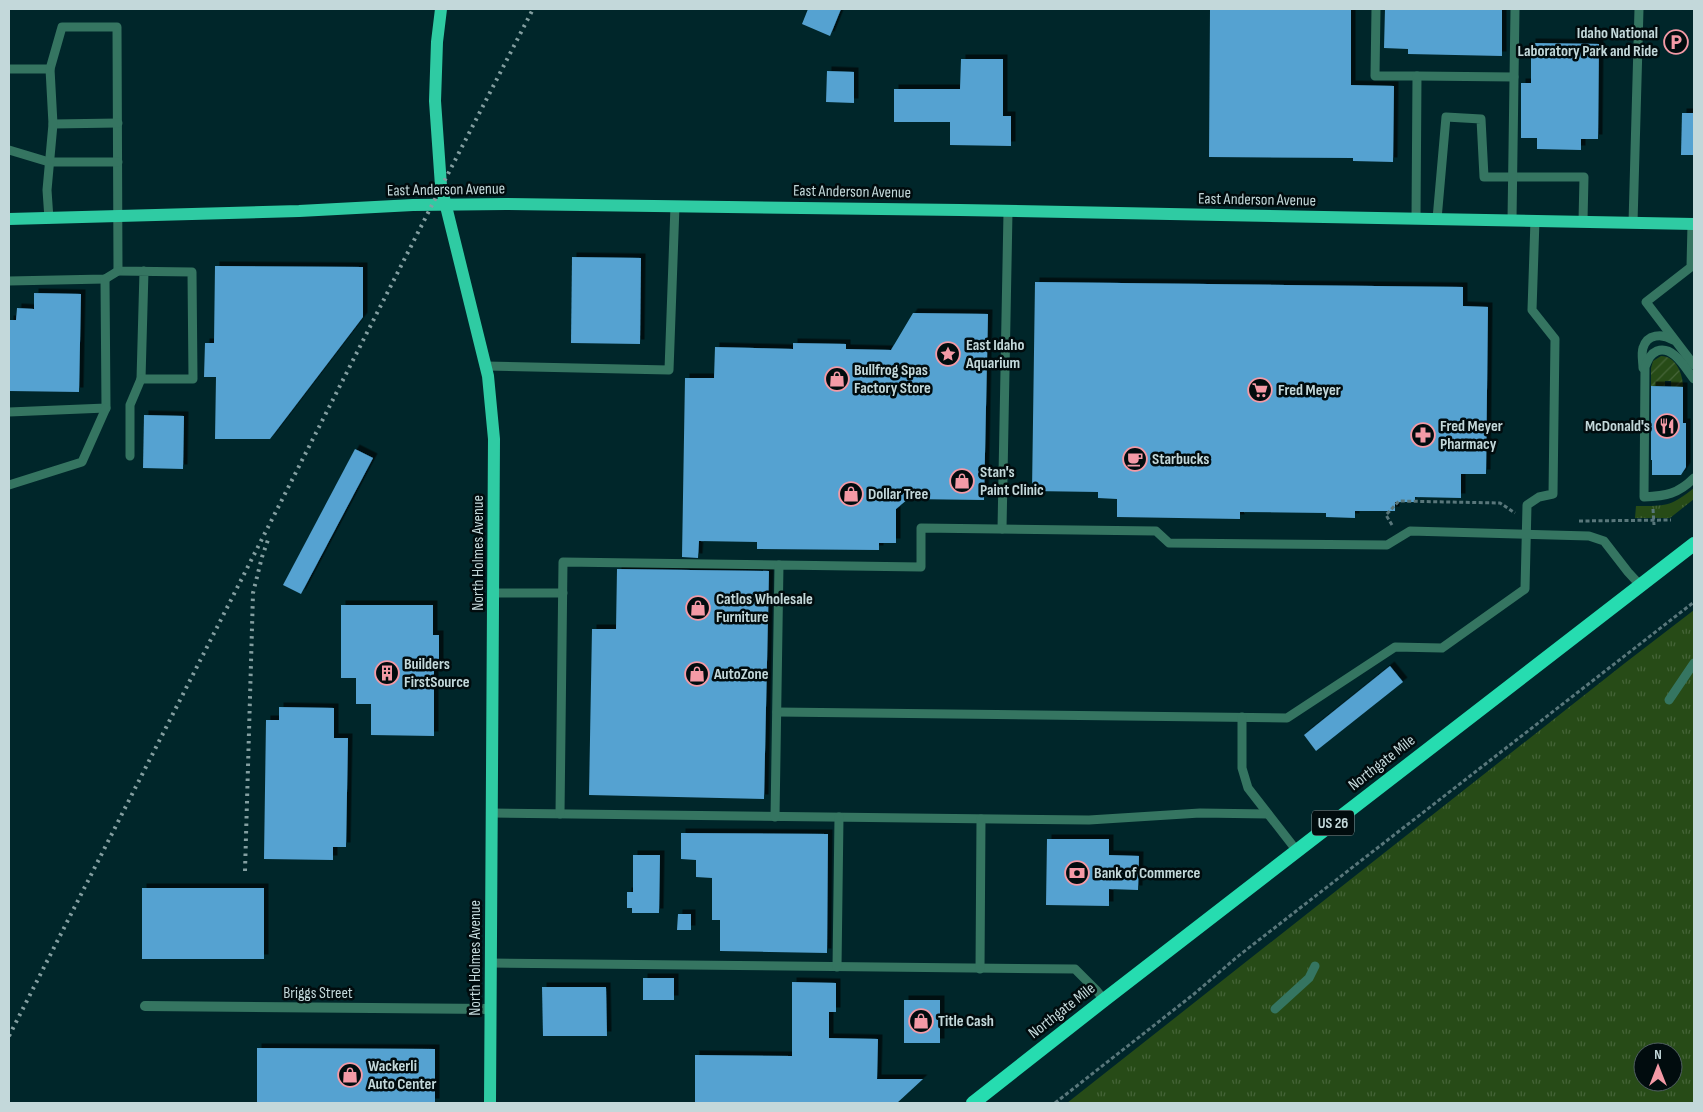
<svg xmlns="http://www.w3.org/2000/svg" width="1703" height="1112" viewBox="0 0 1703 1112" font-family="'Sofia Sans Condensed',sans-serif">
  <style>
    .grass { fill: url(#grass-tufts); fill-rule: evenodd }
    .garden { fill: url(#garden-furrows) }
    .building { fill: #55a2d1; filter: url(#shadow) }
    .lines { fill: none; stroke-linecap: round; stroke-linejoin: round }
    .path { stroke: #59777b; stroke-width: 3; stroke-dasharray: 4 2.5; stroke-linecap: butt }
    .service { stroke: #357561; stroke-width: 9 }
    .minor { stroke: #357561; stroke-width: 10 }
    .primary { stroke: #2fcba3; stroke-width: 12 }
    .trunk { stroke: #26dcb0; stroke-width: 14 }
    .rail { stroke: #849fa1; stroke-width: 4; stroke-dasharray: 2.5 5; stroke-linecap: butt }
    .labels { text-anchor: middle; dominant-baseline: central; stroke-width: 5; stroke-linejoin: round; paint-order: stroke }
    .shield { fill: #010c0e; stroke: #899b9d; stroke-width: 1 }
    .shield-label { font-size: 15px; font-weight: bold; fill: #c3d8da }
    .poi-label { font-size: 16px; font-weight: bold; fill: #c3d8da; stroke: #010c0e; text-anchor: start }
    .street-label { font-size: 16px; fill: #c3d8da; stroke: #010c0e }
  </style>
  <defs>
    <pattern id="grass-tufts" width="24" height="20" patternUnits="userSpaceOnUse" patternTransform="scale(1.25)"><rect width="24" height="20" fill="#274b17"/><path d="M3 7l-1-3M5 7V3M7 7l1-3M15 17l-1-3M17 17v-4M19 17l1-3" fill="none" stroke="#456438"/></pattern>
    <pattern id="garden-furrows" width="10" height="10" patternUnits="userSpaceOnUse" patternTransform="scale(1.25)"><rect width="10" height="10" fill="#274b17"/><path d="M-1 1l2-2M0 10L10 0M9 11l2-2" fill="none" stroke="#456438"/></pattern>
    <filter id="shadow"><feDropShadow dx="4.5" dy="-4.5" stdDeviation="0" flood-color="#0009"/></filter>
  </defs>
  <rect width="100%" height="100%" fill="#00262a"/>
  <!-- grass -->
  <g class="grass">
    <path d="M1694 488V499L1670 518H1635L1636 506C1666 506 1670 507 1694 488Z"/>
    <path d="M1694 610V1103H1067L1625 663ZM1643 1052H1673V1082H1643Z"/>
  </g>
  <!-- garden -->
  <path class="garden" d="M1661 356C1676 356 1683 374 1683 387H1671V381H1665V386H1651V368L1653 361Z"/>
  <!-- building -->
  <g class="building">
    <path d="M808 9H841L830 36 802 24Z"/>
    <path d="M1210 9H1351V85L1394 86 1393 162 1353 161V158L1209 157Z"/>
    <path d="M1385 9H1502V56L1408 54V49L1384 48Z"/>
    <path d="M1531 43 1599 44 1598 139H1581V150L1537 149V138H1521V83H1531Z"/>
    <path d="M961 59H1003V116H1011V146L950 145V122H894V89H960Z"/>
    <path d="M827 71 854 72V103L826 102Z"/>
    <path d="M1682 113H1694V155H1681Z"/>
    <path d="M572 257 641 258 640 344 571 343Z"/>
    <path d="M215 266 363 267V317L270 439H215L216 377H204L205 343H214Z"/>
    <path d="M1035 282 1463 287V306L1488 307 1486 474H1461V498L1415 497V502H1395V511H1355V518L1326 517V513L1240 512V519L1117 517V499L1098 498V492L1032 491Z"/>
    <path d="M34 293 81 294 79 392 9 391V320H16L17 308 34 309Z"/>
    <path d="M913 313 988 314 984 500 908 499 896 509V543H879V550L757 549V542L699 541 698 558 682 557 685 378H714L715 347 793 349V343L846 344V349L891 350Z"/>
    <path d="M1651 386 1683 387V423H1686V467L1681 475H1652V460H1651Z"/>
    <path d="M144 415 184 416 183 469 143 468Z"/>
    <path d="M355 449 373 458 301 594 283 585Z"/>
    <path d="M617 569 769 571 764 799 589 795 592 629H616Z"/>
    <path d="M341 605H433V635H439V668H434V736L371 735V704H356V678H341Z"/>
    <path d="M1390 666 1403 682 1316 751 1304 735Z"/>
    <path d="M279 707 334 708V738H348L346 847H333V860L264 859 266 720H279Z"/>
    <path d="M681 833 828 834 827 953 720 951V920H712V878L696 877V860L681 859Z"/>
    <path d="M1047 839H1109V855L1139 856 1138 890 1109 889V906L1046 905Z"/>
    <path d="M633 855H660L659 913H632V908H627V892H633Z"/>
    <rect x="142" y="888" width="122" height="71"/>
    <path d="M678 914H691V930H677Z"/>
    <rect x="643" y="978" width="31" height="22"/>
    <path d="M792 982 836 983V1012H829V1038L878 1039 877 1079H923L897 1103 695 1102V1055L792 1056Z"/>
    <path d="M542 987H606L607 1036H543Z"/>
    <rect x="904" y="1000" width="36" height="43"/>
    <path d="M257 1048 435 1049V1103H257Z"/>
  </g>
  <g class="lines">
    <!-- path -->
    <g class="path">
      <path d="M1653 509 1654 525"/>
      <path d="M1579 521 1671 520"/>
      <path d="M1392 525 1386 515 1399 501 1500 503 1515 513"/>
      <path d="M1055 1103 1194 994 1237 957 1694 602"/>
    </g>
    <!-- service -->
    <g class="service">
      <path d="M1376 9 1375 76H1417L1416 218"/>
      <path d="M9 69H50L62 27H117L118 271 192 272 193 379H141L144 271"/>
      <path d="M1417 76 1514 77"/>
      <path d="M53 124 118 123"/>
      <path d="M9 150 49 162H118"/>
      <path d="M49 219 47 190 53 124 50 69"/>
      <path d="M1437 219 1446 117 1481 119 1484 177H1584L1583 221"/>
      <path d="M1512 220 1515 9"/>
      <path d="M1633 223 1639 9"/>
      <path d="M1692 224 1691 267 1646 302 1694 365"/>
      <path d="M9 281 105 279 118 271"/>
      <path d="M486 366 669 370 675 206"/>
      <path d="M1643 368C1643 362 1641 354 1643 348 1647 334 1662 333 1673 340"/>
      <path d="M1694 379C1686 370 1674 345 1657 351 1650 354 1648 360 1645 367L1644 497C1666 496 1678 494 1694 478"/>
      <path d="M9 412 106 408 105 279"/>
      <path d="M130 456V405L141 379"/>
      <path d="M9 485 82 462 106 408"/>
      <path d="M1002 529 1008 212"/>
      <path d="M494 593H563"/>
      <path d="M1669 700 1694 663"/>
      <path d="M777 712 1287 718 1395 647 1442 648 1525 589 1527 505 1539 497 1553 494 1555 339 1532 310 1535 220"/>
      <path d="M1242 717V768L1248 788 1297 851"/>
      <path d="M492 813 1089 820 1200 813 1268 814"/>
      <path d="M560 814 563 562 779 565"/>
      <path d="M775 817 779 565 921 567V528L1156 531 1169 543 1387 545 1410 531 1589 536 1604 541 1628 572 1640 585"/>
      <path d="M491 963 1075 969 1097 991 1104 1000"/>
      <path d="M837 967 839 817"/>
      <path d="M980 969 981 819"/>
      <path d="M1275 1009 1309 978 1315 966"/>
    </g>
    <!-- minor -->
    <path class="minor" d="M145 1006 491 1009"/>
    <!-- primary -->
    <g class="primary">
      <path d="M441 9 437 42 435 101 441 186 488 376 494 439 490 1103"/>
      <path d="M9 219 299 211 413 205 506 204 960 210 1694 224"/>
    </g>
    <!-- trunk -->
    <path class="trunk" d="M973 1103 1104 1000 1694 544"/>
    <!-- rail -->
    <g class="rail">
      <path d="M245 871 253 593 262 557 269 537"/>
      <path d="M9 1036 432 205 533 9"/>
    </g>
  </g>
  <!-- icons -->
  <defs>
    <g id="parking-ring" transform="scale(1.25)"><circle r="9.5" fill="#010c0e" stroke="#f49aa6" stroke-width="1.5"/><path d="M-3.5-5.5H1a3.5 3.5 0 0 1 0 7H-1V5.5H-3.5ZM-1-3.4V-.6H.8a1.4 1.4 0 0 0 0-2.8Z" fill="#f49aa6"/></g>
    <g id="sight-ring" transform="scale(1.25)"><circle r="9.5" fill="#010c0e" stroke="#f49aa6" stroke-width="1.5"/><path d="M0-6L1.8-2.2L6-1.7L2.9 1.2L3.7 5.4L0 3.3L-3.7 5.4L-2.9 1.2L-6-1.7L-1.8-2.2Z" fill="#f49aa6"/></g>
    <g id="shop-ring" transform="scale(1.25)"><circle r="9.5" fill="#010c0e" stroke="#f49aa6" stroke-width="1.5"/><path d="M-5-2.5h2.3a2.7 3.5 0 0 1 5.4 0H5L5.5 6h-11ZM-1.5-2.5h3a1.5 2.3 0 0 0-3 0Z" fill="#f49aa6"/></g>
    <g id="supermarket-ring" transform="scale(1.25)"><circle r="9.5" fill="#010c0e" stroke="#f49aa6" stroke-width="1.5"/><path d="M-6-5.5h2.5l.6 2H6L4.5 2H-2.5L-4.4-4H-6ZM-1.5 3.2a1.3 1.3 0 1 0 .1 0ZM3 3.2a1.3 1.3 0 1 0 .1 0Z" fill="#f49aa6"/></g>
    <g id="restaurant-ring" transform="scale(1.25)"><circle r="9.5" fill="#010c0e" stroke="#f49aa6" stroke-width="1.5"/><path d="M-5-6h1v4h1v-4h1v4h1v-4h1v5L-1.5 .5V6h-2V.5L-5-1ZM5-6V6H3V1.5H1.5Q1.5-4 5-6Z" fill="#f49aa6"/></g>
    <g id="pharmacy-ring" transform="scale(1.25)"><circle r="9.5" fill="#010c0e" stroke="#f49aa6" stroke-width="1.5"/><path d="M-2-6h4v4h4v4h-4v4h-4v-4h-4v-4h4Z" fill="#f49aa6"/></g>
    <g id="cafe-ring" transform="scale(1.25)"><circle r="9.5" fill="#010c0e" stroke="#f49aa6" stroke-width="1.5"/><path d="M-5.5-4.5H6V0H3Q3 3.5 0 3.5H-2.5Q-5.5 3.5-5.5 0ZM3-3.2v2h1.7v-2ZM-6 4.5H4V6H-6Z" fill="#f49aa6"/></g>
    <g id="building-ring" transform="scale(1.25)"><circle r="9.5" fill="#010c0e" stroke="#f49aa6" stroke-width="1.5"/><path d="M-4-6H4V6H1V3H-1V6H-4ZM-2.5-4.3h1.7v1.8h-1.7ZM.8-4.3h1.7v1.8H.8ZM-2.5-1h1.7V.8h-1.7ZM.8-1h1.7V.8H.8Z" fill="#f49aa6"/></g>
    <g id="bank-ring" transform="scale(1.25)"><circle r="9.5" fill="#010c0e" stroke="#f49aa6" stroke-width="1.5"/><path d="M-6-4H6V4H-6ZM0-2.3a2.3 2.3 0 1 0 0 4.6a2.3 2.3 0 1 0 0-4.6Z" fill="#f49aa6"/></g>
  </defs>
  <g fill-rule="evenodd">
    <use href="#parking-ring" x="1676" y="42"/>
    <use href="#sight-ring" x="948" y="354"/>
    <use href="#shop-ring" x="837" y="379"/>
    <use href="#supermarket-ring" x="1260" y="390"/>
    <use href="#restaurant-ring" x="1667" y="426"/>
    <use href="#pharmacy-ring" x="1423" y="435"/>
    <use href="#cafe-ring" x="1135" y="459"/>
    <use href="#shop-ring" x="962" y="481"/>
    <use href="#shop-ring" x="851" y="494"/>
    <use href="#shop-ring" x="698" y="608"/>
    <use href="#building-ring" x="387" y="673"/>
    <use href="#shop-ring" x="697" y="674"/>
    <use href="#bank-ring" x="1077" y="873"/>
    <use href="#shop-ring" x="921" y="1021"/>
    <use href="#shop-ring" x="350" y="1075"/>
  </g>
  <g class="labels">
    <!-- shield labels -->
    <rect class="shield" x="1312" y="810.5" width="42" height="25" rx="4"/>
    <g class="shield-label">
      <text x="1333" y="823">US 26</text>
    </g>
    <!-- poi labels -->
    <g class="poi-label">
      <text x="1658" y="33" text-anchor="end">Idaho National<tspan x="1658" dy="18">Laboratory Park and Ride</tspan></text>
      <text x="966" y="345">East Idaho<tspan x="966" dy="18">Aquarium</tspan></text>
      <text x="854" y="370">Bullfrog Spas<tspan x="854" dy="18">Factory Store</tspan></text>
      <text x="1278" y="390">Fred Meyer</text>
      <text x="1440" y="426">Fred Meyer<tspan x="1440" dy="18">Pharmacy</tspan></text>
      <text x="1650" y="426" text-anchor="end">McDonald's</text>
      <text x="1152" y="459">Starbucks</text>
      <text x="980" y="472">Stan's<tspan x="980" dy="18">Paint Clinic</tspan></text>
      <text x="868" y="494">Dollar Tree</text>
      <text x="716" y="599">Catlos Wholesale<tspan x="716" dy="18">Furniture</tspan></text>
      <text x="404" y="664">Builders<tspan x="404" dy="18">FirstSource</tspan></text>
      <text x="714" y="674">AutoZone</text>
      <text x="1094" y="873">Bank of Commerce</text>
      <text x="938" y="1021">Title Cash</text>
      <text x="368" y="1066">Wackerli<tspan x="368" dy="18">Auto Center</tspan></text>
    </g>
    <!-- street labels -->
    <g class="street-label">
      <text transform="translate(446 190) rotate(-1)">East Anderson Avenue</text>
      <text transform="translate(852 192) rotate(1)">East Anderson Avenue</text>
      <text transform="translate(1257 200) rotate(1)">East Anderson Avenue</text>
      <text transform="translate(478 553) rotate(-90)">North Holmes Avenue</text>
      <text transform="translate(1382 763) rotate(-38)">Northgate Mile</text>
      <text transform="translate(475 958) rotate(-90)">North Holmes Avenue</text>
      <text x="318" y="993">Briggs Street</text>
      <text transform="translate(1062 1011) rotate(-38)">Northgate Mile</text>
    </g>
  </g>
  <!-- border -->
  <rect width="1703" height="1112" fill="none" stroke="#c3d8da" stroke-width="20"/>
  <!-- north arrow -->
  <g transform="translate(1658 1067)"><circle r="24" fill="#010c0e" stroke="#4f5e60"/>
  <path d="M0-4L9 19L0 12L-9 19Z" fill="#f49aa6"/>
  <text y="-8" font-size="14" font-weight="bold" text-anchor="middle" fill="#c3d8da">N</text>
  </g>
</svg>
